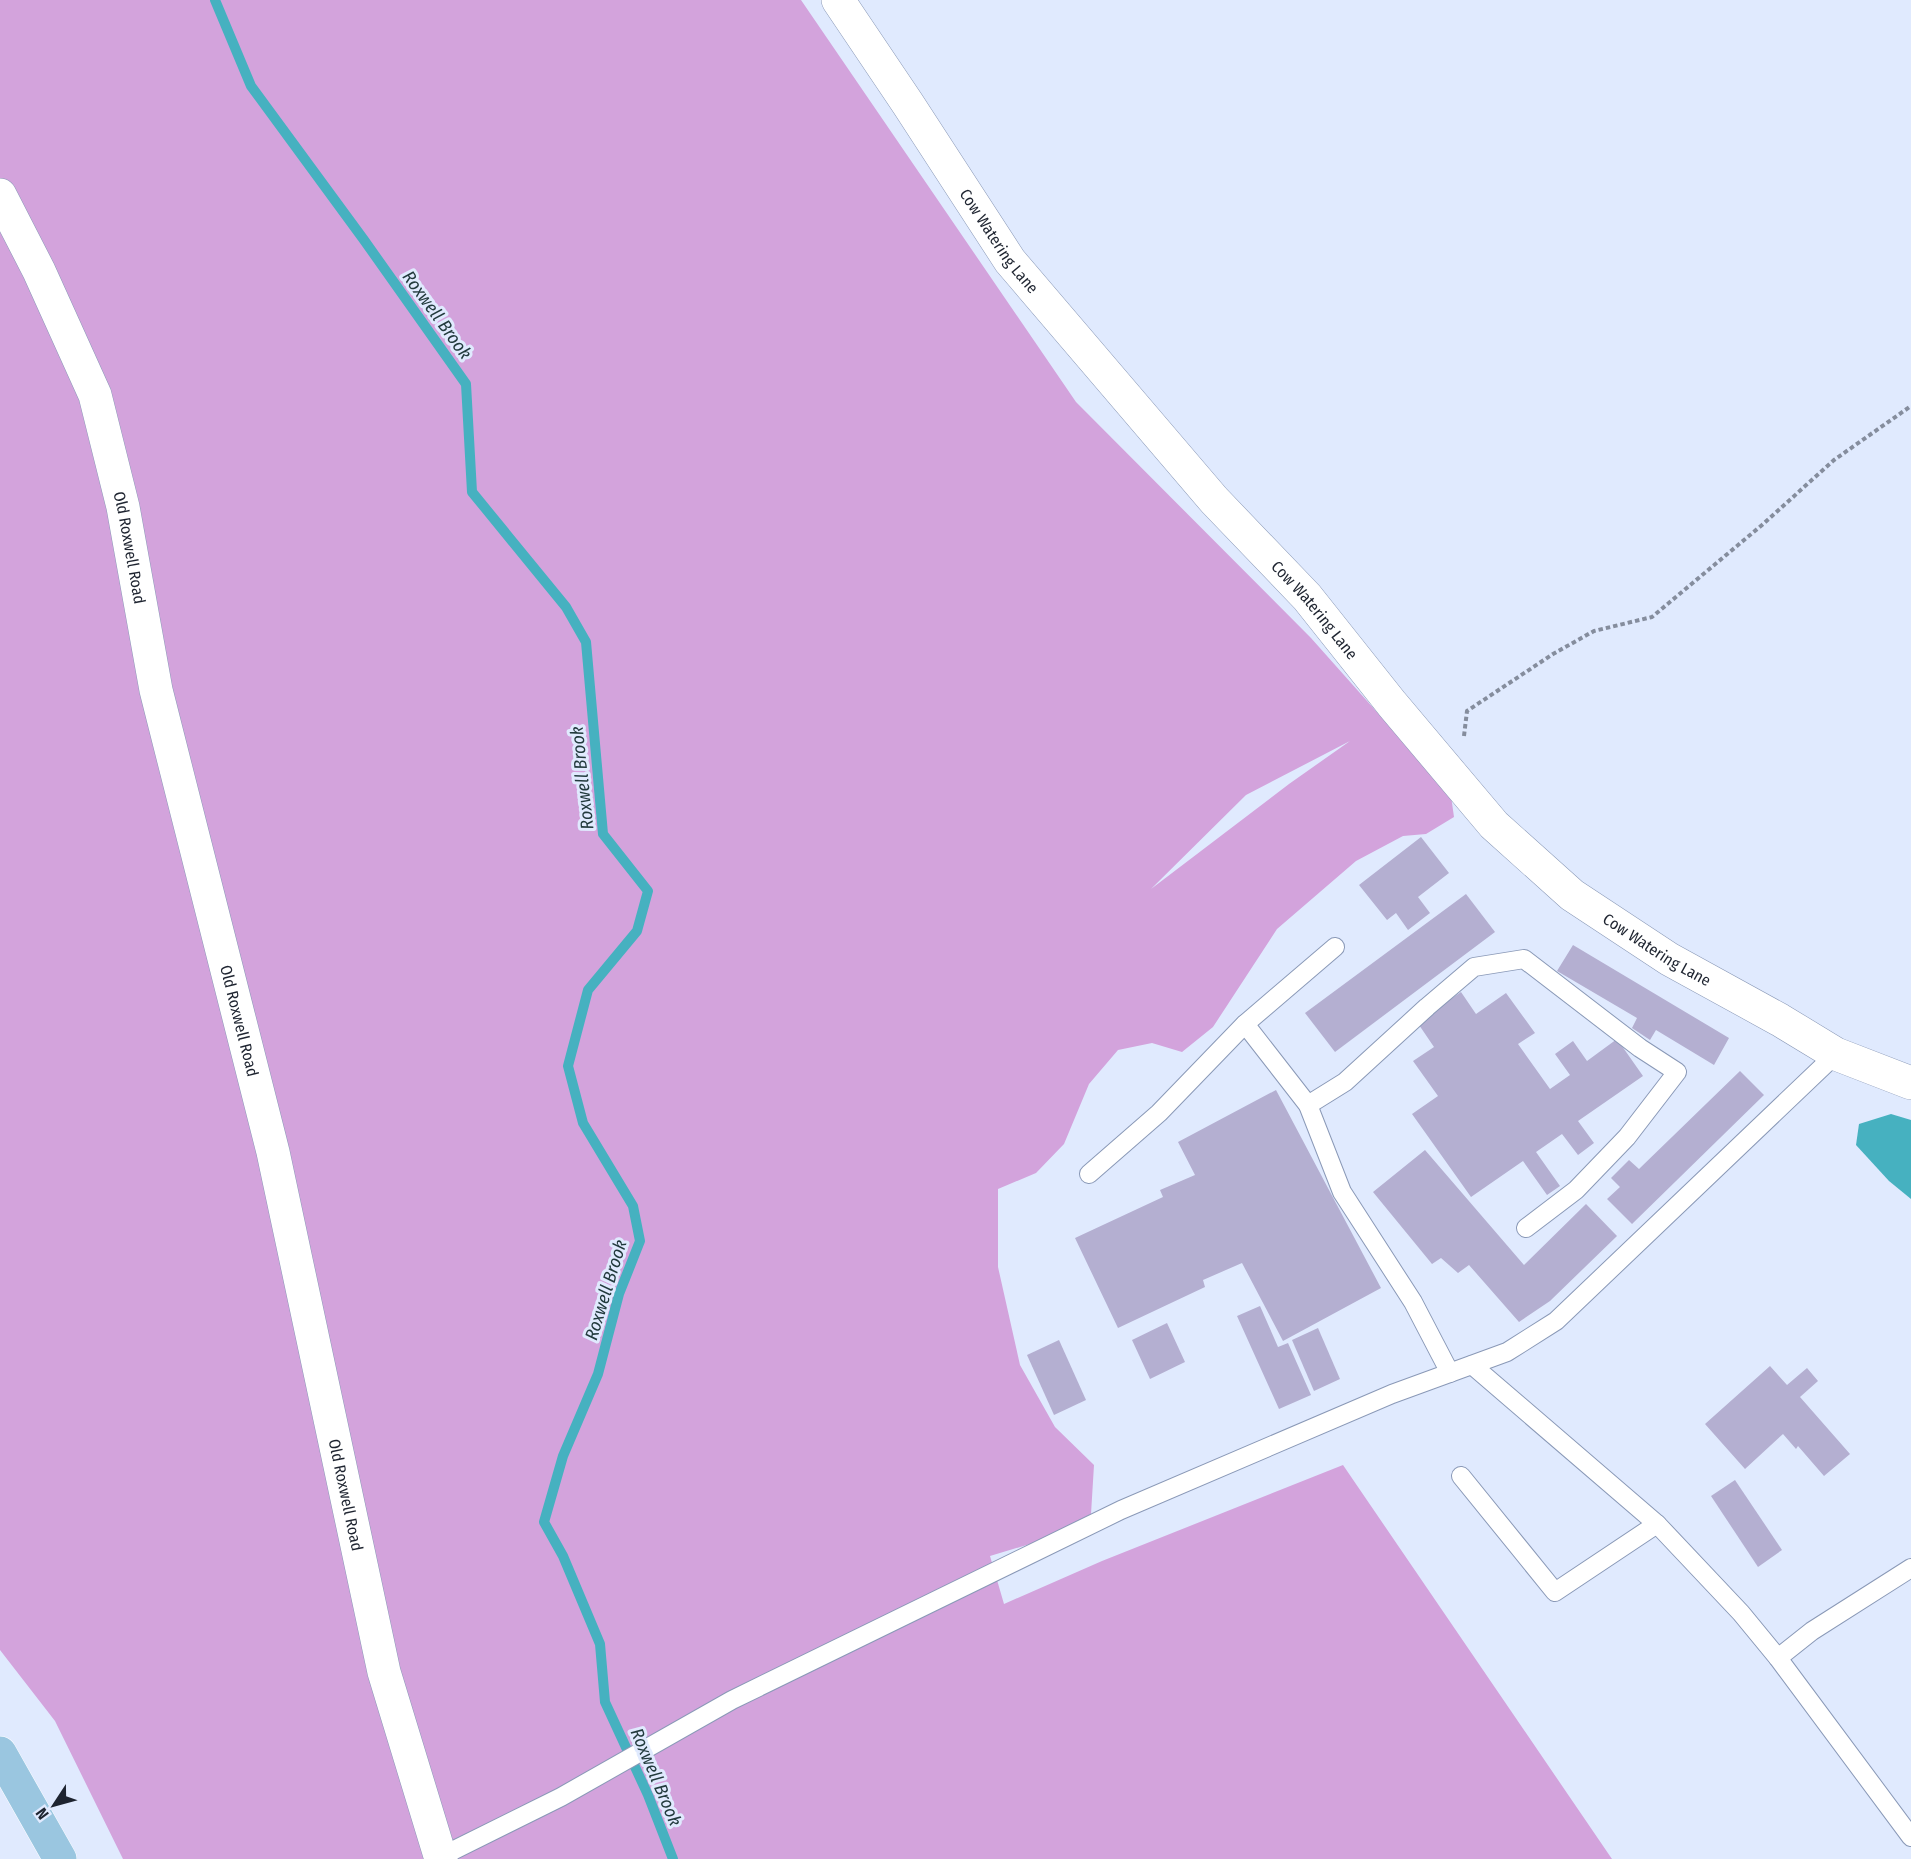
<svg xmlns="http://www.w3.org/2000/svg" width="1911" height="1859" viewBox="0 0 1911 1859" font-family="'Fira Sans Condensed',sans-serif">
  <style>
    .green { fill: #d3a3dc; fill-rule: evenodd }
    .water { fill: #46b1c0 }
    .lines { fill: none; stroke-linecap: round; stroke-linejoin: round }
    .stream { stroke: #46b1c0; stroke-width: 10 }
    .building { fill: #b4afd1 }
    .lane-casing { stroke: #8a99b7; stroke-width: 20 }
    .street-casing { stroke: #8a99b7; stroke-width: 34 }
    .primary-casing { stroke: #fff; stroke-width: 34 }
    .path { stroke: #858d9d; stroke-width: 4; stroke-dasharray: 4.5 3; stroke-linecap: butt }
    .lane { stroke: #fff; stroke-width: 18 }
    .street { stroke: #fff; stroke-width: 33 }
    .primary { stroke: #9ac6e0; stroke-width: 33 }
    .labels { text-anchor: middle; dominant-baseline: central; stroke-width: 6; stroke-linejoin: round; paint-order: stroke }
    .street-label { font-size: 16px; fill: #1e2430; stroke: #e0eafe }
    .water-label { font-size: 18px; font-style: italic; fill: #223a3d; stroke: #e0eafe }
  </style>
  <rect width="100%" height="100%" fill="#e0eafe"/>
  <!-- green -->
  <path class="green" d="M0 0H801L1076 402 1311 638 1408 747 1449 782 1454 817 1426 834 1403 836 1356 861 1277 929 1213 1027 1182 1052 1152 1043 1118 1050 1089 1084 1064 1144 1036 1173 998 1189V1267L1020 1365 1055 1427 1094 1465 1091 1514 1040 1541 990 1556 1004 1604 1102 1561 1343 1465 1612 1859H123L55 1721 0 1650ZM1350 741 1289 784 1151 889 1246 795Z"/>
  <!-- water -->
  <path class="water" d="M1891 1114 1911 1120V1199L1889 1181 1856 1145 1859 1124Z"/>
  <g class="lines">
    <!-- stream -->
    <path class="stream" d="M215 0 251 86 364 240 466 384 472 492 566 607 586 642 603 834 648 891 637 931 588 990 568 1066 583 1123 633 1206 640 1241 619 1294 598 1374 563 1456 544 1522 563 1556 600 1644 605 1702 648 1795 673 1859"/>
  </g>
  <!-- building -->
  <g class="building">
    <path d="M1421 837 1449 873 1418 897 1430 913 1408 930 1396 913 1387 920 1359 885Z"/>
    <path d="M1466 894 1495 932 1335 1052 1305 1013Z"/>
    <path d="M1573 945 1729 1038 1714 1065 1656 1030 1650 1040 1632 1028 1637 1018 1557 971Z"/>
    <path d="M1461 992 1476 1014 1506 993 1535 1033 1518 1044 1550 1089 1570 1075 1555 1054 1573 1041 1587 1061 1617 1039 1643 1076 1578 1121 1594 1143 1578 1155 1562 1134 1536 1152 1560 1186 1547 1195 1523 1161 1471 1197 1412 1114 1438 1096 1413 1061 1434 1047 1417 1022Z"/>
    <path d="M1740 1071 1764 1095 1632 1224 1607 1199 1620 1187 1611 1178 1629 1160 1639 1169Z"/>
    <path d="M1276 1090 1381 1288 1283 1341 1242 1263 1203 1280 1205 1287 1118 1328 1075 1238 1163 1197 1160 1190 1195 1175 1178 1142Z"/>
    <path d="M1425 1150 1524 1265 1586 1204 1617 1236 1550 1301 1519 1322 1469 1265 1458 1273 1441 1258 1432 1264 1373 1192Z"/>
    <path d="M1260 1306 1278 1347 1288 1343 1311 1395 1279 1409 1237 1316Z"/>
    <path d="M1167 1323 1185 1362 1150 1379 1132 1340Z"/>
    <path d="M1318 1328 1340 1379 1314 1391 1292 1340Z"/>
    <path d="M1059 1340 1086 1400 1054 1415 1027 1355Z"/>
    <path d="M1770 1366 1787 1385 1807 1368 1818 1381 1800 1397 1850 1454 1824 1476 1798 1446 1796 1449 1783 1434 1745 1469 1705 1424Z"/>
    <path d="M1735 1480 1782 1550 1758 1567 1711 1496Z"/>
  </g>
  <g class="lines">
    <!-- lane casing -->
    <g class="lane-casing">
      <g id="lane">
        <path d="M1245 1024 1335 947"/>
        <path d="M1308 1105 1345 1082 1427 1007 1474 967 1524 959 1640 1048 1677 1072 1627 1137 1576 1190 1526 1228"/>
        <path d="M1089 1174 1159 1113 1245 1024 1308 1105 1342 1192 1413 1302 1450 1373"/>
        <path d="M1472 1365 1657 1524 1741 1613 1778 1658 1911 1837"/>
        <path d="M1461 1476 1555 1592 1657 1524"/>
        <path d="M1778 1658 1812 1631 1911 1568"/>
        <path d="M436 1859 561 1797 732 1700 1121 1510 1392 1394 1507 1352 1556 1321 1836 1054"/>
      </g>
    </g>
    <!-- street casing -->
    <g class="street-casing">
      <g id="street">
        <path id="s1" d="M838 0 908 104 1010 261 1214 500 1307 597 1392 704 1494 825 1572 895 1669 959 1780 1020 1836 1054 1911 1083"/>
        <path id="s2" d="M0 195 39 271 95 395 123 507 156 690 273 1152 384 1672 441 1859"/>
      </g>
    </g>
    <!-- primary casing -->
    <g class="primary-casing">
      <path id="primary" d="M0 1753 60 1859"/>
    </g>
    <!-- path -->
    <path class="path" d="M1464 736 1467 711 1553 654 1594 631 1652 617 1762 525 1834 460 1911 406"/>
    <!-- lane -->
    <use href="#lane" class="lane"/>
    <!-- street -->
    <use href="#street" class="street"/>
    <!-- primary -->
    <use href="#primary" class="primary"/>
  </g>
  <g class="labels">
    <!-- street labels -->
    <g class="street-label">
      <text stroke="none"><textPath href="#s1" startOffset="290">Cow Watering Lane</textPath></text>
      <text stroke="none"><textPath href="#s2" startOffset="378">Old Roxwell Road</textPath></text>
      <text stroke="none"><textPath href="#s1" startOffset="776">Cow Watering Lane</textPath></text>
      <text stroke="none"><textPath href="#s1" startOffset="1262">Cow Watering Lane</textPath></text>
      <text stroke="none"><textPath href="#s2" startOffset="864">Old Roxwell Road</textPath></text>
      <text stroke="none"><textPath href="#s2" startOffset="1350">Old Roxwell Road</textPath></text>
    </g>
    <!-- water labels -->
    <g class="water-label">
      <text transform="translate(437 315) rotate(54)">Roxwell Brook</text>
      <text transform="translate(582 778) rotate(-96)">Roxwell Brook</text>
      <text transform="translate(606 1290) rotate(-73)">Roxwell Brook</text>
      <text transform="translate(656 1777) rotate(67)">Roxwell Brook</text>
    </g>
  </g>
  <!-- north arrow -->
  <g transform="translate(54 1805) rotate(234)" stroke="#e0eafe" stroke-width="4.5" paint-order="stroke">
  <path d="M0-4.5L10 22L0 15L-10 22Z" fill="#1e2430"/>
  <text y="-9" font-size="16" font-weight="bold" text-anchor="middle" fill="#1e2430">N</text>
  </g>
</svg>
